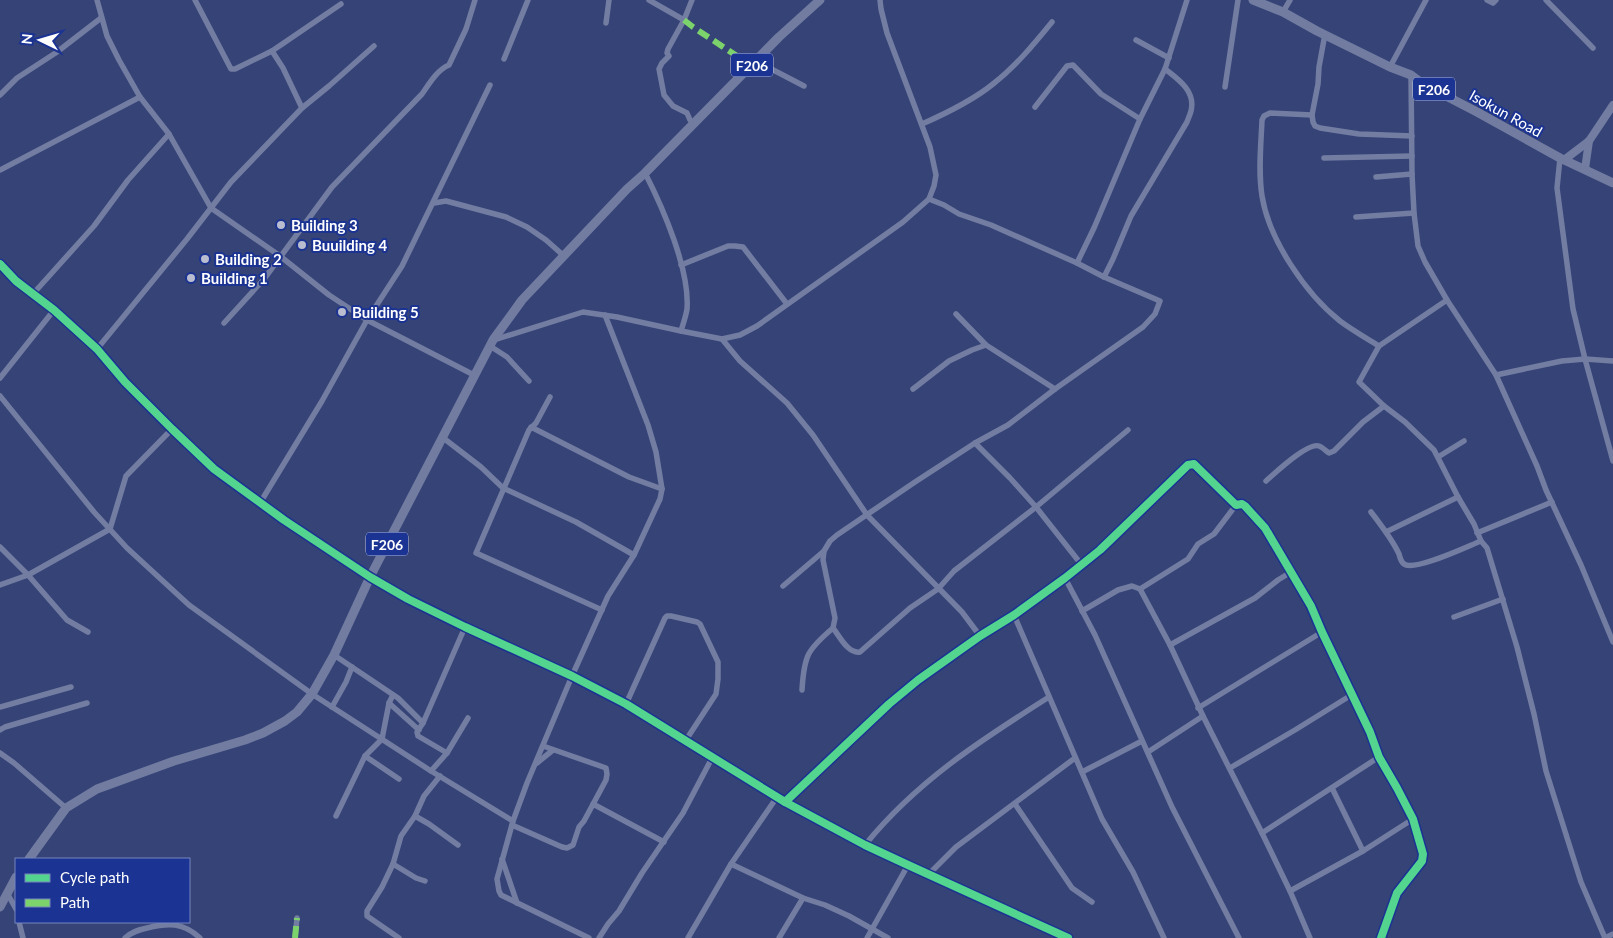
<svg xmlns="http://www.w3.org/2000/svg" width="1613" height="938" viewBox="0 0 1613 938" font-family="Lato,sans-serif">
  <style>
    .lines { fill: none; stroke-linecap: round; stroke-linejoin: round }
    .minor { stroke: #737da2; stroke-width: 5.5 }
    .tertiary { stroke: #737da2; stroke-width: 8 }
    .primary { stroke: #727ca1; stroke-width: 9 }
    .quiet { stroke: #7cd36c; stroke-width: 6; stroke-dasharray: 12 6; stroke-linecap: butt }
    .cycleway-casing { stroke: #1b3392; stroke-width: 11 }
    .cycleway { stroke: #53d58f; stroke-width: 8 }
    .poi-dot { fill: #b9bdcf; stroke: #1b3392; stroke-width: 2 }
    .labels { text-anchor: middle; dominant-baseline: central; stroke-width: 4; stroke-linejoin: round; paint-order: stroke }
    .shield { fill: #1b3392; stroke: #bbc2de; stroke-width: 1 }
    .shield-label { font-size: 14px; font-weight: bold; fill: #fff }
    .street-label { font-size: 15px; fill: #fff; stroke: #1b3392 }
    .poi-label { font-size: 15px; font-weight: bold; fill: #fff; stroke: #1b3392; text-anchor: start }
  </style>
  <rect width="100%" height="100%" fill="#364377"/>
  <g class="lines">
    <!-- minor -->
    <g class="minor">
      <path d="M97 0 107 36 119 60 140 97 169 134 211 208 280 256 329 295 367 320 474 375"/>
      <path d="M195 0 231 69H235L272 51 341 4"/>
      <path d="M649 0 684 20"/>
      <path d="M692 0 684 20 668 49 667 53 669 56 662 63 659 69 664 95 673 106 687 113 690 120 694 123"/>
      <path d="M1487 0 1493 3 1496 0"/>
      <path d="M1546 0 1593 48"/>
      <path d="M1283 12 1290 0"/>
      <path d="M606 23 609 0"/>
      <path d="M1325 34 1319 67 1318 84 1312 115 1313 122 1315 126 1320 128 1359 134 1412 136"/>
      <path d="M1136 40 1169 58"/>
      <path d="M272 51 283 68 302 108"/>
      <path d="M504 59 528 0"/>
      <path d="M756 61 804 86"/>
      <path d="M1390 67 1426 0"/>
      <path d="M1411 75 1412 174 1414 213 1418 246 1425 262 1447 300 1496 375 1537 466 1546 490 1581 565 1613 642"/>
      <path d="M1225 87 1238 0"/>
      <path d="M0 95 17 78 57 52 101 18"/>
      <path d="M1035 107 1067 66 1073 65 1101 94 1140 119"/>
      <path d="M1312 115 1270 113 1264 116 1262 120C1261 145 1258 171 1262 196 1269 240 1306 294 1340 321 1352 330 1366 338 1379 346"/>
      <path d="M922 124C947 113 972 101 993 84 1016 66 1034 44 1052 22"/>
      <path d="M1324 158 1412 156"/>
      <path d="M1560 158 1557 188 1573 309 1585 359 1613 461"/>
      <path d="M0 170 140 97"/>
      <path d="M645 173C663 208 690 270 687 309 686 316 683 324 681 331"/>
      <path d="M1376 177 1412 174"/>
      <path d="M434 203 446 201 506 217 527 227 546 240 564 256"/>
      <path d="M1356 217 1414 213"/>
      <path d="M1077 263 1094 228 1140 119 1165 69 1187 0"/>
      <path d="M681 265 728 246H735L743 247 787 304"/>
      <path d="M1104 277 1113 259 1131 216 1187 122C1188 119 1190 115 1191 111 1196 91 1178 79 1165 69"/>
      <path d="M32 295 94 226 128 180 169 134"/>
      <path d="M1447 300 1379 346 1359 382 1384 406 1405 422 1434 450 1458 497 1474 524 1481 541 1487 548 1517 647 1534 714 1546 771 1581 882 1605 938"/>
      <path d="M956 314 986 345 1055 389"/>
      <path d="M224 323 264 279 332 187 422 94C429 84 437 70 449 65L466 29 475 0"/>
      <path d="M722 339 740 361 787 403 813 435 867 515 962 612 980 636"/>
      <path d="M494 340 583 312 617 317 681 331 722 339 740 335 757 326 903 222 929 199 934 186 936 175 930 147 887 33 881 9 880 0"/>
      <path d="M490 346 507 357 529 381"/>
      <path d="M97 349 187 239 231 182 302 108 329 86 374 46"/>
      <path d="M1496 375 1562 361 1585 359 1613 361"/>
      <path d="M0 378 54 310"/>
      <path d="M913 389 949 361 972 350 986 345"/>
      <path d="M0 396 94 512 127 548 189 605 312 694 431 771 513 821"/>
      <path d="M550 397 536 423 529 430 476 553 602 610"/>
      <path d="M531 427 629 477 662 489"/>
      <path d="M442 437 481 467 503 488 576 522 634 555"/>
      <path d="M975 443 1010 478 1036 507 1081 564"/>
      <path d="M1438 457 1464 441"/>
      <path d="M1266 481C1275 473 1308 442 1319 446 1322 447 1326 451 1329 453L1334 451 1363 422 1384 406"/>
      <path d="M260 503 322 401 367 320 402 266 490 85"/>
      <path d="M1371 512C1381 525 1392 539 1399 554 1400 558 1401 562 1404 564 1414 572 1468 546 1481 541"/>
      <path d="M1386 532 1458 497"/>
      <path d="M1477 533 1552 502"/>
      <path d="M0 547 28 575 67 620 88 632"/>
      <path d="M370 577C453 624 542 658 625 704 680 734 731 772 786 803 877 854 973 896 1068 938"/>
      <path d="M1065 578 1095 635 1172 807 1239 938"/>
      <path d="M0 585 28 575 110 529 126 476 172 429"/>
      <path d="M783 586 824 551 830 541 837 535 915 482 975 443 1008 425 1055 389 1143 327 1155 314 1160 301 1104 277 1077 263 991 225 959 214 944 205 929 199"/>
      <path d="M1140 589 1188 559 1198 544 1214 534 1236 505"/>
      <path d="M1082 611 1118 590 1132 586 1140 589 1170 645 1203 716 1262 833 1290 891 1310 938"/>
      <path d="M1014 615 1102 819 1133 872 1164 938"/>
      <path d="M1454 617 1503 599"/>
      <path d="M833 628C840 637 848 654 860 652L910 608 938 589 954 571 1036 507 1128 430"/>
      <path d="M1170 645 1255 598 1278 580 1291 572"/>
      <path d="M334 655 398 698 423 723"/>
      <path d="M802 690C804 656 807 650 833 628L835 618 823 560 824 551"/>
      <path d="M389 703 419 730"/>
      <path d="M626 704 665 618 667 616H671L697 622 700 624 718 662V679L716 694 686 740"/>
      <path d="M0 707 71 687"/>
      <path d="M332 707 346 682 352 667"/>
      <path d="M1198 708 1322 632"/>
      <path d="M0 730 5 727 87 703"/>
      <path d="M1148 752 1203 716"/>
      <path d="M0 753 14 763 66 808"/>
      <path d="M447 753 418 736 417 732 423 723 465 627"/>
      <path d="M365 756 399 779"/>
      <path d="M537 763 553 750"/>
      <path d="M1230 768 1295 730 1353 694"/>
      <path d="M431 771 447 753 468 718"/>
      <path d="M1082 772 1142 741"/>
      <path d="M1332 788 1363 851"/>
      <path d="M785 802 889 704 918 680 980 636 1014 615 1065 578 1100 550 1188 465 1194 464 1236 505 1242 504 1245 506 1265 528 1311 606 1322 632 1370 732 1379 757 1397 788 1413 819 1423 854 1422 861 1397 893 1381 938"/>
      <path d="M593 804 664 842"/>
      <path d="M1015 804 1072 888 1092 902"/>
      <path d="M336 816 365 756 382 739 389 703 393 695"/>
      <path d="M415 816 429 824 458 845"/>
      <path d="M512 825 562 847 567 848 573 845 579 827 584 821 606 780 607 774 606 768 543 746"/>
      <path d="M1262 833 1379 757"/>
      <path d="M865 845C917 781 981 740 1049 697"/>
      <path d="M502 859 517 903"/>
      <path d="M393 864 416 878 425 881"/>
      <path d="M731 864 803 898 825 905 849 916 888 938"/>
      <path d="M929 874 956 847 1075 758"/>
      <path d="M1290 891 1363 851 1413 819"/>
      <path d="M7 893 16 909"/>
      <path d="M19 922 23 938"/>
      <path d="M125 938C131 932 138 930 147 928 168 923 183 922 200 938"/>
      <path d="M295 938 297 918"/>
      <path d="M399 938 367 916V911L382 887 393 864 401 836 415 816 424 796 440 776"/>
      <path d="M589 938 501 895 499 891 497 879 513 821 527 783 572 676 608 596 634 555 660 499 662 489 656 452 648 425 605 315"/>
      <path d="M599 938 608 924 619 911 642 873 683 813 712 758"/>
      <path d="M688 938 731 864 777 797"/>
      <path d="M779 938 803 898"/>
      <path d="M867 938 908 865"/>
      <path d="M1605 938 1613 934"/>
    </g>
    <!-- tertiary -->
    <g class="tertiary">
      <path d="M1564 160 1589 141 1613 105"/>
      <path d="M1585 169 1589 141"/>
      <path d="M0 264 16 281 54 310 97 349 125 382 172 429 214 469 284 520 370 577"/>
    </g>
    <!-- primary -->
    <g class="primary">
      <path d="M1253 0 1283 12 1317 31 1390 67 1411 75 1423 84 1477 112 1560 158 1613 183"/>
      <path d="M29 859 66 808 97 789 174 761 245 740 263 733 285 721 297 712 312 694 334 655 370 577 493 340 522 300 627 189 645 173 779 37 820 0"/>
      <path d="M0 907 16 877"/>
    </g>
    <!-- quiet -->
    <g class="quiet">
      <path d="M684 20 693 27 752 66"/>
      <path d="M295 938 297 918"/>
    </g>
    <!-- cycleway casing -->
    <g class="cycleway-casing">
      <g id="cycleway">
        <path d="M0 264 16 281 54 310 97 349 125 382 172 429 214 469 284 520 370 577 408 599 465 627 572 676 626 704 785 802 865 845 908 865 1068 938"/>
        <path d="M785 802 889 704 918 680 980 636 1014 615 1065 578 1100 550 1188 465 1194 464 1236 505 1242 504 1245 506 1265 528 1311 606 1322 632 1370 732 1379 757 1397 788 1413 819 1423 854 1422 861 1397 893 1381 938"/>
      </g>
    </g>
    <!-- cycleway -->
    <use href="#cycleway" class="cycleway"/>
  </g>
  <!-- markers -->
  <g class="poi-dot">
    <circle cx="281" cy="225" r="5"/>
    <circle cx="302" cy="245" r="5"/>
    <circle cx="205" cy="259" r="5"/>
    <circle cx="191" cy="278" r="5"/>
    <circle cx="342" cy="312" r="5"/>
  </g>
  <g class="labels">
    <!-- shield labels -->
    <g class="shield">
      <rect x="731" y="53.5" width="42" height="23" rx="4"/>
      <rect x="1413" y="77.5" width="42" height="23" rx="4"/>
      <rect x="366" y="532.5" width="42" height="23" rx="4"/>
    </g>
    <g class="shield-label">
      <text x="752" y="65">F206</text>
      <text x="1434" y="89">F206</text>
      <text x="387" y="544">F206</text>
    </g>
    <!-- street labels -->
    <g class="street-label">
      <text transform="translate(1506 113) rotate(29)">Isokun Road</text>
    </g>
    <!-- poi labels -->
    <g class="poi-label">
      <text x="291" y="225">Building 3</text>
      <text x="312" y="245">Buuilding 4</text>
      <text x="215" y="259">Building 2</text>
      <text x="201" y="278">Building 1</text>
      <text x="352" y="312">Building 5</text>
    </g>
  </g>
  <!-- legend -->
  <rect x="15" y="858" width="175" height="65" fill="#1b3392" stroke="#7685be"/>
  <rect x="25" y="874" width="25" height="8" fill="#53d58f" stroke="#7685be"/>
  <text x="60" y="883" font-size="15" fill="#ffffff">Cycle path</text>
  <rect x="25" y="899" width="25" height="8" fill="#7cd36c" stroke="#7685be"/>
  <text x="60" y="908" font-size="15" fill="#ffffff">Path</text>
  <!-- north arrow -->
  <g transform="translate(40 40) rotate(275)" stroke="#1b3392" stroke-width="4" paint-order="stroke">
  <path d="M0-4L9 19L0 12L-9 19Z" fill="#ffffff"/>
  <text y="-8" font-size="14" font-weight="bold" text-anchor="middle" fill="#ffffff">N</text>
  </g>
</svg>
